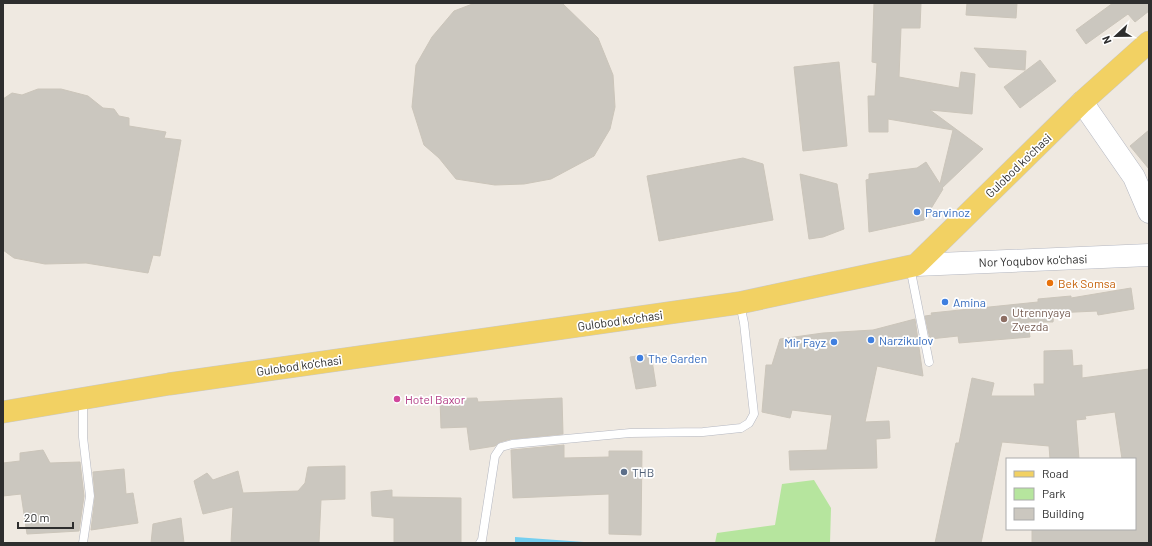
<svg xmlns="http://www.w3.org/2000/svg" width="1152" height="546" viewBox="0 0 1152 546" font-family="Barlow,sans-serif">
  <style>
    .green { fill: #b6e59e }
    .water { fill: #75cff0 }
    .building { fill: #cbc7bf; stroke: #cbc5ba }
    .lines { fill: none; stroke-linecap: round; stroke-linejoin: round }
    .service-casing { stroke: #b4b7c1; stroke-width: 9 }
    .secondary-casing { stroke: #b4b7c1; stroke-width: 23 }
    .primary-casing { stroke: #c9c9c9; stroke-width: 23 }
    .service { stroke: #fff; stroke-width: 8 }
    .secondary { stroke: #fff; stroke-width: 22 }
    .primary { stroke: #f2d163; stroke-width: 22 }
    .shop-dot { fill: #3f7fe0; stroke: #fff; stroke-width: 1.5 }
    .food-dot { fill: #e8710a; stroke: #fff; stroke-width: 1.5 }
    .education-dot { fill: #8d6e63; stroke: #fff; stroke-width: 1.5 }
    .hotel-dot { fill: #d1479c; stroke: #fff; stroke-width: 1.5 }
    .service-dot { fill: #5c6f8a; stroke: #fff; stroke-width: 1.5 }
    .labels { text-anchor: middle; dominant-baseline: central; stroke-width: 3.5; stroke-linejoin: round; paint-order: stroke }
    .street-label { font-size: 12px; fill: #2e2e2e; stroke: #fff }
    .shop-label { font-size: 12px; fill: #366cbe; stroke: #fff; text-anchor: start }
    .food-label { font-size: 12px; fill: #c56008; stroke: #fff; text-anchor: start }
    .education-label { font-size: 12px; fill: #785e54; stroke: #fff; text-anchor: start }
    .hotel-label { font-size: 12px; fill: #b23c85; stroke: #fff; text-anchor: start }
    .service-label { font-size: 12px; fill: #4e5e75; stroke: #fff; text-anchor: start }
  </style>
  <rect width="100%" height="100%" fill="#efe9e1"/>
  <!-- green -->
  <path class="green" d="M814 480 831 508 830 543H715L717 533 775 525 782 484Z"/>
  <!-- water -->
  <path class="water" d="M515 537 584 542V543H515Z"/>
  <!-- building -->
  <g class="building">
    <path d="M475 3H562L598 38 613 75 615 107 610 129 594 156 551 179 524 184 495 185 456 179 439 158 424 145 412 107 416 65 432 37 454 11Z"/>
    <path d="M874 3H921L920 28H901L899 77 959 88 961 72 975 74 972 114 930 110 983 149 942 188 943 189 924 220 869 232 866 180 869 179V174L917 168 926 162 940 184 953 130 888 119V132H869L868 96H875L877 63 872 62Z"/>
    <path d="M967 3H1017L1016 18 966 15Z"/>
    <path d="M1113 3H1149V11L1135 22 1128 14 1086 44 1076 30Z"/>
    <path d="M974 48 1026 51 1025 70 989 67Z"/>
    <path d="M1040 60 1056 81 1020 108 1004 87Z"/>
    <path d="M839 62 847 146 803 151 794 67Z"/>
    <path d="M38 89H61L88 96 103 108 114 109 119 116 129 118V126L166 132 164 138 181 140 160 256 153 255 148 273 86 263 45 264 14 258 3 250V99L12 93 22 95Z"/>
    <path d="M1149 130V169L1130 146Z"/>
    <path d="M743 158 763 164 773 220 659 241 647 176Z"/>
    <path d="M800 174 837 184 844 229 823 237 809 239Z"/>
    <path d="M1131 288 1134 309 1098 315 1097 311 1054 313 1053 322H1028L1030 337 959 343 958 336 930 339 925 316 932 315 931 313 1038 302V299L1071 296V298Z"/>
    <path d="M915 319 923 376 877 366 865 422 889 421 890 438 876 439 877 468 790 470 789 451 827 450 832 415 792 410 790 418 762 412 766 365H772L780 339 823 333 873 330Z"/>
    <path d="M1072 350 1073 366 1082 365V378L1149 369V543H1032V529H1135V459H1122L1115 412 1085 416 1086 419 1076 420 1079 459H1050L1049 446 1002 442 981 543H935L956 443H959L972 378 994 383 991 396H1035L1034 384H1044V351Z"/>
    <path d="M651 354 656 386 636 389 630 357Z"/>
    <path d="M477 398 478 402 562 398 563 434 511 439 500 442 495 446 470 450 467 427 441 428 440 399Z"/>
    <path d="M564 445V458L609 457V451H642L641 535 609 534V494L513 498 511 450Z"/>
    <path d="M43 450 50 463 80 462 84 496 79 531 27 534 21 494 3 496V463L20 461V453Z"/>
    <path d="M345 466V499L321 500 319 543H231L233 507 203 514 194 481 207 473 213 480 238 471 243 493 298 491 305 483 308 467Z"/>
    <path d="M124 469 126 494 133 493 138 523 91 530 95 497 93 472Z"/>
    <path d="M392 490V497L461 498V543H394V518L372 516 371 492Z"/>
    <path d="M181 518 184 543H151L153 524Z"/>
  </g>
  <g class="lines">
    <!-- service casing -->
    <g class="service-casing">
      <g id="service">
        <path d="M910 267 929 362"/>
        <path d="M83 399V437L90 496 83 543"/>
        <path d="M480 543 482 540 495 456 501 447 512 444 630 433 703 432 741 428 749 423 754 414 744 323 740 304"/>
      </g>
    </g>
    <!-- secondary casing -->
    <g class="secondary-casing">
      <g id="secondary">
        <path d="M1082 102 1134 177 1149 212"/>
        <path d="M916 265 1149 255"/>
      </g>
    </g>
    <!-- primary casing -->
    <g class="primary-casing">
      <path id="primary" d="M3 412 169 384 739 303 916 265 1082 102 1149 42"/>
    </g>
    <!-- service -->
    <use href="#service" class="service"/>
    <!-- secondary -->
    <use href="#secondary" class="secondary"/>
    <!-- primary -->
    <use href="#primary" class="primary"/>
  </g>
  <!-- markers -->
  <g class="shop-dot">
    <circle cx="917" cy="212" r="4"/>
    <circle cx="945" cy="302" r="4"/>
    <circle cx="871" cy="340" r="4"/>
    <circle cx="834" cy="342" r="4"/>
    <circle cx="640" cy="358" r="4"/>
  </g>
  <circle class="food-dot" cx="1050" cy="283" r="4"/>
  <circle class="education-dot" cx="1004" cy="319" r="4"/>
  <circle class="hotel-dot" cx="397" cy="399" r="4"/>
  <circle class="service-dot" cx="624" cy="472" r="4"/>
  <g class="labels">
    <!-- street labels -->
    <g class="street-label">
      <text transform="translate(1018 165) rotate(-44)">Gulobod ko'chasi</text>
      <text transform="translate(1033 260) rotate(-2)">Nor Yoqubov ko'chasi</text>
      <text transform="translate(620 320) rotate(-8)">Gulobod ko'chasi</text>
      <text transform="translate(299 365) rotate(-8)">Gulobod ko'chasi</text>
    </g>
    <!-- shop labels -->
    <g class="shop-label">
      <text x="925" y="212">Parvinoz</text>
      <text x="953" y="302">Amina</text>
      <text x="879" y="340">Narzikulov</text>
      <text x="826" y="342" text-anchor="end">Mir Fayz</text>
      <text x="648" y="358">The Garden</text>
    </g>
    <!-- food labels -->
    <g class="food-label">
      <text x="1058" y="283">Bek Somsa</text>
    </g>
    <!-- education labels -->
    <g class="education-label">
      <text x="1012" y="312">Utrennyaya<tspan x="1012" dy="14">Zvezda</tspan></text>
    </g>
    <!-- hotel labels -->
    <g class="hotel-label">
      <text x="405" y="399">Hotel Baxor</text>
    </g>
    <!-- service labels -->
    <g class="service-label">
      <text x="632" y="472">THB</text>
    </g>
  </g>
  <!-- border -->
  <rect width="1152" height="546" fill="none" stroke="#2e2e2e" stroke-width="8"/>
  <!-- legend -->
  <rect x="1006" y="458" width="130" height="72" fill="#ffffff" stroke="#ababab"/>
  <rect x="1014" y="471" width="20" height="6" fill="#f2d163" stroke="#ababab"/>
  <text x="1042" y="478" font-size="12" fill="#2e2e2e">Road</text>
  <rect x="1014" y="488" width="20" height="12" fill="#b6e59e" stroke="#ababab"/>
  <text x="1042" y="498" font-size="12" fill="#2e2e2e">Park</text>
  <rect x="1014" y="508" width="20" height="12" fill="#cbc7bf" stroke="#ababab"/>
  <text x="1042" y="518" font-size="12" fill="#2e2e2e">Building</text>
  <!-- north arrow -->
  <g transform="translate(1116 36) rotate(248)" stroke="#ffffff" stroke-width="3" paint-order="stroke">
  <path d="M0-3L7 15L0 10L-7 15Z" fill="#2e2e2e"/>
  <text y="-6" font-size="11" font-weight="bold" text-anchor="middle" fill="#2e2e2e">N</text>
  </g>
  <!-- scale -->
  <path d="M18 522v6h55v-6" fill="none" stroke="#2e2e2e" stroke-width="2"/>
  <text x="24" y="522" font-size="12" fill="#2e2e2e" stroke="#ffffff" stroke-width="3" paint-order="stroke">20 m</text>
</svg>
